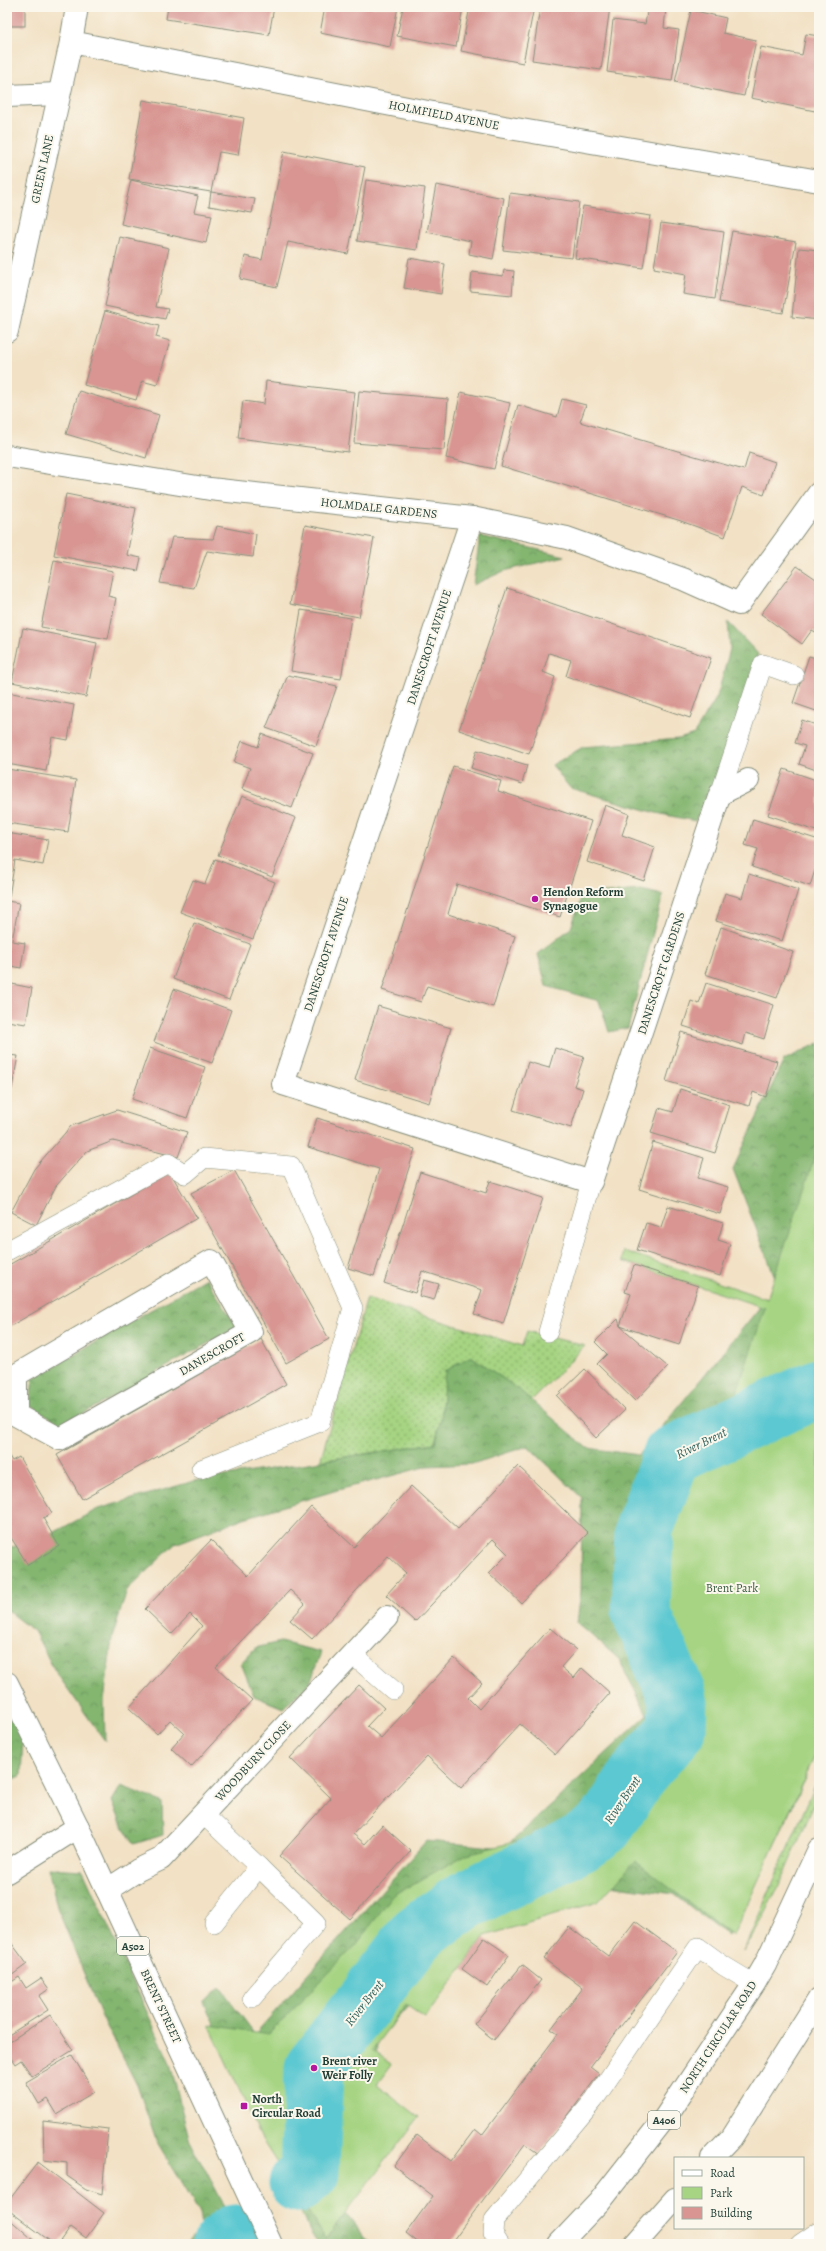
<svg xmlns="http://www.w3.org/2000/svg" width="826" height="2251" viewBox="0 0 826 2251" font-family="Alegreya,serif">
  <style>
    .grass { fill: url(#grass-dots); stroke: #62885b }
    .forest { fill: url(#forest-crowns); stroke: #527a52 }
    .green { fill: #a6d482; stroke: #62885b }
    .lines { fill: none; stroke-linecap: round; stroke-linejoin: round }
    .river { stroke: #5bc8d1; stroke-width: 59 }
    .building { fill: #d89592 }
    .lane-casing { stroke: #888f7c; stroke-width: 20 }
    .street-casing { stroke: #888f7c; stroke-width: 24 }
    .secondary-casing { stroke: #888f7c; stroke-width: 24 }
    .primary-casing { stroke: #888f7c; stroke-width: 24 }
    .highway-casing { stroke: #888f7c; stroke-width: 24 }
    .lane { stroke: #fff; stroke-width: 19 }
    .street { stroke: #fff; stroke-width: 22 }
    .secondary { stroke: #fff; stroke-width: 22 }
    .primary { stroke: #fff; stroke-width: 22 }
    .highway { stroke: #fff; stroke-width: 22 }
    .poi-dot { fill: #b5179e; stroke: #fbf7ec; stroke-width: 1.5 }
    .labels { text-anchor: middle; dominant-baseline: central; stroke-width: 4; stroke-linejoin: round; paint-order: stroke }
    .shield { fill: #fbf7ec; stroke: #61756b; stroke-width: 1 }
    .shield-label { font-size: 11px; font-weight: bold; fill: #1f3d34 }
    .street-label { font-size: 12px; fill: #1f3d34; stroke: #fbf7ec }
    .poi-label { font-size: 12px; font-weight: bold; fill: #1f3d34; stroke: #fbf7ec; text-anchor: start }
    .park-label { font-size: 12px; fill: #3a5b44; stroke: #fbf7ec }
    .water-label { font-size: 13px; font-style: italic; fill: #2e605b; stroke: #fbf7ec }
  </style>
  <defs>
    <pattern id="grass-dots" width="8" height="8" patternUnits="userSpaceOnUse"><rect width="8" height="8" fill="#a6d482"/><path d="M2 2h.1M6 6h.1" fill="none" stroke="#87ad6b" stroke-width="1.8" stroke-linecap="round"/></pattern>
    <pattern id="forest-crowns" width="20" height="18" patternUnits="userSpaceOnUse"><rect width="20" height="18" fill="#84b670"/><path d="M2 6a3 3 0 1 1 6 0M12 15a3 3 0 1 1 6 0" fill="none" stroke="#6b955d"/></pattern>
  </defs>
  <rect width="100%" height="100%" fill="#fbf7ec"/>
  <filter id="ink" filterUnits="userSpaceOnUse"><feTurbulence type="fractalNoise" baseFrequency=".025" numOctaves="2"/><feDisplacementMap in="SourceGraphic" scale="8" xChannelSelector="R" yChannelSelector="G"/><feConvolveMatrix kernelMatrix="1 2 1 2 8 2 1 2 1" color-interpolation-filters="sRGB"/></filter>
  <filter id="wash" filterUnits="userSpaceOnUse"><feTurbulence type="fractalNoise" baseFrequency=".012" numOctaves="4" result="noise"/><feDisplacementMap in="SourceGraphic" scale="16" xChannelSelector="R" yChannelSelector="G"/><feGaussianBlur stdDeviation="0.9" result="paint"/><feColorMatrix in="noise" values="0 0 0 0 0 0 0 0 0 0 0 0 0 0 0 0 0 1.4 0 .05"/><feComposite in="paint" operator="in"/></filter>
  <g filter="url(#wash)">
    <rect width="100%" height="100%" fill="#f2e1c4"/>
    <!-- grass -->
    <g class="grass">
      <path d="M367 1298 522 1346 527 1331 585 1346 531 1401 471 1356 441 1419 435 1443 320 1461Z"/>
      <path d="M819 1776V1793L779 1886 743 1952Z"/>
    </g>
    <!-- forest -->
    <g class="forest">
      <path d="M480 536 565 556 504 571 473 585Z"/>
      <path d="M728 622 758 654 713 793 695 821 656 813 570 788 552 765 583 747 679 739 694 734 717 697 730 649Z"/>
      <path d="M641 890 663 895 628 1028 609 1032 599 1001 546 986 538 954 571 928 582 895Z"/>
      <path d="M819 1043V1744C793 1810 761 1873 728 1936L674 1894 602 1884 462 1946 377 2041 372 2176 337 2201 370 2244H319L312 2236 204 2002 220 1987 255 2034 426 1841 505 1848 647 1715 619 1659 577 1623 581 1591 582 1498 528 1446 472 1464 428 1466 331 1492 244 1518 175 1544 127 1590 112 1638 104 1702 105 1741 55 1671 34 1631 7 1611V1548L38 1541 98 1509 194 1481 435 1443 441 1419 445 1371 471 1356 518 1389 588 1448 639 1455 778 1285 733 1169 784 1060Z"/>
      <path d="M206 1278 237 1327 63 1425 30 1405 33 1378Z"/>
      <path d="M280 1642 321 1652 310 1683 283 1708 254 1696 241 1663 255 1648Z"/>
      <path d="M7 1709 23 1739 21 1776 7 1782Z"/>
      <path d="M121 1786 162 1802 163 1835 134 1844 121 1823 112 1801Z"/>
      <path d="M48 1868 83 1870 170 2063 189 2139 232 2220 252 2244H187L201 2227 199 2213 157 2143 137 2085 100 2013 57 1907Z"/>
    </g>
    <!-- green -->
    <path class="green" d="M819 1145V1747L733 1936 635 1861 598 1902 485 1936 425 2018 406 2005 372 2050 392 2064 377 2084 419 2117 326 2239 264 2143 209 2025 269 2034 357 1944 392 1896 467 1854 553 1832 625 1780 640 1724 669 1725V1665L650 1620 645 1590 650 1507 656 1485 680 1455 741 1421 733 1404 765 1308 622 1261 624 1251 767 1299Z"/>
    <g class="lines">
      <!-- river -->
      <g class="river">
        <path d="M298 2183 310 2173 314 2068 417 1934 464 1901 581 1843 605 1826 637 1776 677 1729 678 1698 641 1612 644 1529 672 1455 819 1388"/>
        <path d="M222 2244 235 2234"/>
      </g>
    </g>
    <g id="blocks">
      <!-- building -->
      <g class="building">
        <rect x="7" y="7" width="18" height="19"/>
        <path d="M168 7H274L269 35 166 19Z"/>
        <path d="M325 7H398L390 47 320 33Z"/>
        <path d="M403 7H463L456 47 397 36Z"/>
        <path d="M470 7H534L523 63 461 51Z"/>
        <path d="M540 7H610L601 70 532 60Z"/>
        <path d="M648 7 666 8 664 28 679 30 672 81 607 72 613 20 645 24Z"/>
        <path d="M691 10 726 18 723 33 756 40 744 96 675 82Z"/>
        <path d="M806 34 819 36V92L815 111 751 98 761 47 802 55Z"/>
        <path d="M143 100 244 118 238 155 219 152 211 192 255 199 252 213 209 206 211 192 129 179Z"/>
        <path d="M284 151 365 167 348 254 288 242 277 287 240 279 245 256 262 260Z"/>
        <path d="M131 180 198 196 194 212 212 215 206 243 121 224Z"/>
        <path d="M366 180 425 188 417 250 357 241Z"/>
        <path d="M436 185 504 198 493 259 469 254 471 241 427 232Z"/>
        <path d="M510 193 579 202 572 258 503 250Z"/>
        <path d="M583 206 651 216 643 268 575 258Z"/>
        <path d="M661 223 724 232 715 299 683 294 686 274 654 268Z"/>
        <path d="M732 231 796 242 783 313 719 302Z"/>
        <path d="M120 237 169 248 156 307 168 309 165 319 105 306Z"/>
        <path d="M799 248 819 250V320L792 317Z"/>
        <path d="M409 258 445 264 441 294 404 288Z"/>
        <path d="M504 270 514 271 512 295 470 291 472 272 503 276Z"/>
        <path d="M105 311 159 326 156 337 170 341 157 385 142 381 136 400 84 385Z"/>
        <path d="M266 381 355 392 348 452 238 438 243 401 264 404Z"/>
        <path d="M79 391 159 415 146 458 66 434Z"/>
        <path d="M359 391 448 399 444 450 354 443Z"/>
        <path d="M461 392 510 403 494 469 446 458Z"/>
        <path d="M562 399 586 405 580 422 698 457 744 470 749 453 775 462 764 495 742 487 725 537 678 520 501 466 518 405 557 417Z"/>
        <path d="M66 494 136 508 127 555 141 558 138 571 54 555Z"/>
        <path d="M305 525 374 538 359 617 290 604Z"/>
        <path d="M217 526 256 534 253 557 207 551 194 588 160 583 172 537 213 539Z"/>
        <path d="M54 560 113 571 108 596 116 598 108 639 41 627Z"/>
        <path d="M797 566 816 579 819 576V634L812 630 802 644 761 614Z"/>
        <path d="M507 588 711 658 690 718 566 676 571 660 549 653 543 672 555 677 529 754 459 730Z"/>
        <path d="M301 610 351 618 341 679 291 671Z"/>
        <path d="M23 628 97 643 86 697 12 682Z"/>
        <path d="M809 656 819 659V712L793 703Z"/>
        <path d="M288 675 337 686 316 746 266 728Z"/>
        <path d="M7 692 74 705 68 740 52 737 46 771 7 764Z"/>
        <path d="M802 720 819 726V771L799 764 805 746 795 743Z"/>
        <path d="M262 734 313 753 292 808 242 789 250 768 234 762 242 741 258 747Z"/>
        <path d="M477 750 527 765 522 784 471 768Z"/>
        <path d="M453 766 501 781 498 791 591 821 560 917 457 884 448 914 515 936 493 1007 427 986 421 1002 382 990Z"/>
        <path d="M7 769 76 780 68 832 7 823Z"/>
        <path d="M784 769 819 781V832L768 815Z"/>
        <path d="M242 796 296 818 272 877 218 855Z"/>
        <path d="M605 805 629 814 622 835 655 847 644 881 587 862Z"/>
        <path d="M753 819 819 840V857L810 886 752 867 758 849 745 845Z"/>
        <path d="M7 833 48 840 43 865 15 860 9 897H7Z"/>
        <path d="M215 859 275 882 253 939 180 912 193 880 205 884Z"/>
        <path d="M749 874 798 890 782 941 716 921 725 893 742 898Z"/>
        <path d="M7 901 19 903 12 941 25 943 21 968 7 965Z"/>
        <path d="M194 923 250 944 229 1000 173 979Z"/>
        <path d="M721 927 793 952 777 998 705 974Z"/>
        <path d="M7 983 32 988 26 1024 7 1021Z"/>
        <path d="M706 983 774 1005 764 1039 746 1033 743 1045 683 1026 691 1001 699 1004Z"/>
        <path d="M174 989 231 1010 212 1063 154 1042Z"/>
        <path d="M378 1006 451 1028 429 1103 355 1080Z"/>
        <path d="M681 1032 777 1061 766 1097 753 1092 749 1106 666 1081Z"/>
        <path d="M150 1048 205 1067 187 1118 132 1099Z"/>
        <path d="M555 1048 584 1057 574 1086 583 1089 571 1128 513 1110 528 1062 549 1068Z"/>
        <path d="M7 1055 18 1056 8 1109H7Z"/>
        <path d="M680 1089 730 1105 715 1153 651 1133 659 1108 673 1112Z"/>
        <path d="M117 1110 187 1132 178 1157 113 1141 87 1151 56 1186 36 1225 11 1212 34 1169 71 1126Z"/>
        <path d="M317 1118 415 1149 374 1276 348 1268 379 1169 308 1147Z"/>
        <path d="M653 1142 704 1158 698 1178 728 1187 720 1214 639 1189Z"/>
        <path d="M234 1170 329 1339 286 1363 191 1193Z"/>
        <path d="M170 1172 197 1218 7 1328V1266Z"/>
        <path d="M420 1172 486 1193 490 1181 543 1198 503 1324 474 1314 482 1290 422 1271 415 1293 384 1283Z"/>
        <path d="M668 1206 723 1223 718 1240 730 1244 720 1276 637 1250 646 1223 661 1227Z"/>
        <path d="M634 1265 698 1286 679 1345 620 1326 668 1367 635 1401 597 1364 607 1354 595 1342 618 1319 620 1326 631 1294 625 1292Z"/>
        <path d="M424 1280 439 1284 434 1300 419 1296Z"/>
        <path d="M261 1339 286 1384 82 1499 57 1455Z"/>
        <path d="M585 1369 625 1410 596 1438 557 1396Z"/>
        <path d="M7 1453 12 1461 19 1457 52 1513 43 1518 59 1546 28 1565 10 1536 7 1538Z"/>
        <path d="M518 1466 588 1533 521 1603 489 1573 508 1554 493 1539 415 1622 386 1595 406 1573 388 1556 312 1639 290 1620 305 1604 290 1590 216 1667 252 1700 191 1767 171 1748 184 1733 170 1720 157 1734 129 1708 202 1626 190 1614 171 1634 145 1609 211 1540 248 1576 311 1507 354 1547 411 1486 458 1529Z"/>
        <path d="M550 1628 576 1650 561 1667 574 1678 582 1668 610 1693 555 1755 520 1724 461 1788 427 1756 353 1834 365 1844 382 1825 411 1851 350 1919 279 1856 331 1798 290 1758 359 1685 384 1708 367 1726 381 1738 454 1658 482 1683 468 1698 479 1709Z"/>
        <path d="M635 1921 677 1952 590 2067 599 2074 539 2154 525 2144 450 2244H420L406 2233 433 2196 394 2166 417 2135 451 2161 475 2129 482 2135 558 2034 551 2029 583 1988 544 1959 569 1927 608 1956Z"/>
        <path d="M7 1937 27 1964 7 1979Z"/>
        <path d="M484 1938 509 1955 487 1987 462 1969Z"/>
        <path d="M522 1965 541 1980 494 2040 474 2024Z"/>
        <path d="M19 1977 26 1988 41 1978 49 1989 39 1996 48 2010 7 2036V1985Z"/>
        <path d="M50 2015 73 2050 32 2076 21 2060 15 2064 7 2052V2043Z"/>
        <path d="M72 2055 94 2092 57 2114 48 2099 39 2104 26 2082Z"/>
        <path d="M43 2121 108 2129 102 2194 86 2189 67 2176V2163L44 2160Z"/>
        <path d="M38 2162 104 2213 86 2238 71 2227 59 2244H54L7 2209V2203Z"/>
        <path d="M7 2217 38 2244H7Z"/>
      </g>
    </g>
  </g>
  <g filter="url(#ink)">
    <use href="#blocks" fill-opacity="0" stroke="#888f7c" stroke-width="1"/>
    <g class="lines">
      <!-- lane casing -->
      <g class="lane-casing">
        <g id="lane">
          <path d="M720 794 763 664 794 675"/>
          <path d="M7 1251 168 1163 185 1174 204 1158 291 1166 353 1308 320 1422 201 1469"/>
          <path d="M548 1332 591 1182"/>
          <path d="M352 1654 393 1690"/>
          <path d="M203 1814 259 1867 214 1923"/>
          <path d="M252 1998 316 1923 259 1867"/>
          <path d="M500 2244 493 2233 494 2220 594 2100 698 1947 724 1966 754 1984"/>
          <path d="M800 2244 819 2231"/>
        </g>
      </g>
      <!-- street casing -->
      <g class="street-casing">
        <g id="street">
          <path d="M71 42 504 127 819 181"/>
          <path d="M7 96 59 94"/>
          <path d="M7 456 210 489 472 518 567 538 683 579 739 604 819 493"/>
          <path d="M472 518 283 1084 591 1182 720 794 748 780"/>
          <path d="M211 1261 251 1332 60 1439 16 1415V1375Z"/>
          <path d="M7 1872 78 1827"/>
          <path d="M107 1890 138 1870 161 1859 387 1617"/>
        </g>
      </g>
      <!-- secondary casing -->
      <g class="secondary-casing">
        <path id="secondary" d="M7 331 71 42 77 7"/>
      </g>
      <!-- primary casing -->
      <g class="primary-casing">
        <path id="primary" d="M7 1683 78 1827 271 2244"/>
      </g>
      <!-- highway casing -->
      <g class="highway-casing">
        <g id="highway">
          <path d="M712 2158 731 2138 819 1999"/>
          <path d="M559 2244 599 2202 664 2119 754 1984 765 1965 819 1849"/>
          <path d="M635 2244 675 2199"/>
        </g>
      </g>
      <!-- lane -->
      <use href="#lane" class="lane"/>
      <!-- street -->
      <use href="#street" class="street"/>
      <!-- secondary -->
      <use href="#secondary" class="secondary"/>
      <!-- primary -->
      <use href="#primary" class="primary"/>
      <!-- highway -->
      <use href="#highway" class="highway"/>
    </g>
  </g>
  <!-- markers -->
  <g class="poi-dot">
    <circle cx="535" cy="899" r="4"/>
    <circle cx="314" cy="2068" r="4"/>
    <rect x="240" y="2102" width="8" height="8" rx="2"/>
  </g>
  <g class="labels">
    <!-- shield labels -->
    <g class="shield">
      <rect x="117" y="1937" width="32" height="18" rx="3"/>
      <rect x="648" y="2111" width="32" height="18" rx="3"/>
    </g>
    <g class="shield-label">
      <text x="133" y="1946">A502</text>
      <text x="664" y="2120">A406</text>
    </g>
    <!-- street labels -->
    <g class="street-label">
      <text transform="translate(444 115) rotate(11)">HOLMFIELD AVENUE</text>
      <text transform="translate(42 169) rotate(-78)">GREEN LANE</text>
      <text transform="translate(379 508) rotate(6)">HOLMDALE GARDENS</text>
      <text transform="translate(429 647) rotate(-72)">DANESCROFT AVENUE</text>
      <text transform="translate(326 954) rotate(-72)">DANESCROFT AVENUE</text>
      <text transform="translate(661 973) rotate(-72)">DANESCROFT GARDENS</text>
      <text transform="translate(212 1354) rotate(-30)">DANESCROFT</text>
      <text transform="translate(253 1761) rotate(-47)">WOODBURN CLOSE</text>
      <text transform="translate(161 2006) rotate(65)">BRENT STREET</text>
      <text transform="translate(718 2037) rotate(-57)">NORTH CIRCULAR ROAD</text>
    </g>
    <!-- poi labels -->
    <g class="poi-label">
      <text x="543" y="892">Hendon Reform<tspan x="543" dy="14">Synagogue</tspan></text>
      <text x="322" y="2061">Brent river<tspan x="322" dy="14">Weir Folly</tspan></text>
      <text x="252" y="2099">North<tspan x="252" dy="14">Circular Road</tspan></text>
    </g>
    <!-- park labels -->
    <g class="park-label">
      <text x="732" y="1588">Brent Park</text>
    </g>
    <!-- water labels -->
    <g class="water-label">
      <text transform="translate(701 1443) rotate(-26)">River Brent</text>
      <text transform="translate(622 1800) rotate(-56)">River Brent</text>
      <text transform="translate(364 2003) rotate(-52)">River Brent</text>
    </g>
  </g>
  <!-- margin -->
  <rect width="826" height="2251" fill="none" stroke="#fbf7ec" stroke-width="24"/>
  <!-- legend -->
  <rect x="674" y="2157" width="130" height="72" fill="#fbf7ec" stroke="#a3ada2"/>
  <rect x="682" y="2170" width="20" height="6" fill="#ffffff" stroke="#a3ada2"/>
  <text x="710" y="2177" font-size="12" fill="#1f3d34">Road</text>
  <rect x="682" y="2187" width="20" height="12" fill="#a6d482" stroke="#a3ada2"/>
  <text x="710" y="2197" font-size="12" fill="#1f3d34">Park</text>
  <rect x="682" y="2207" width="20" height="12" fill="#d89592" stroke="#a3ada2"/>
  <text x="710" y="2217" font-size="12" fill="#1f3d34">Building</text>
</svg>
